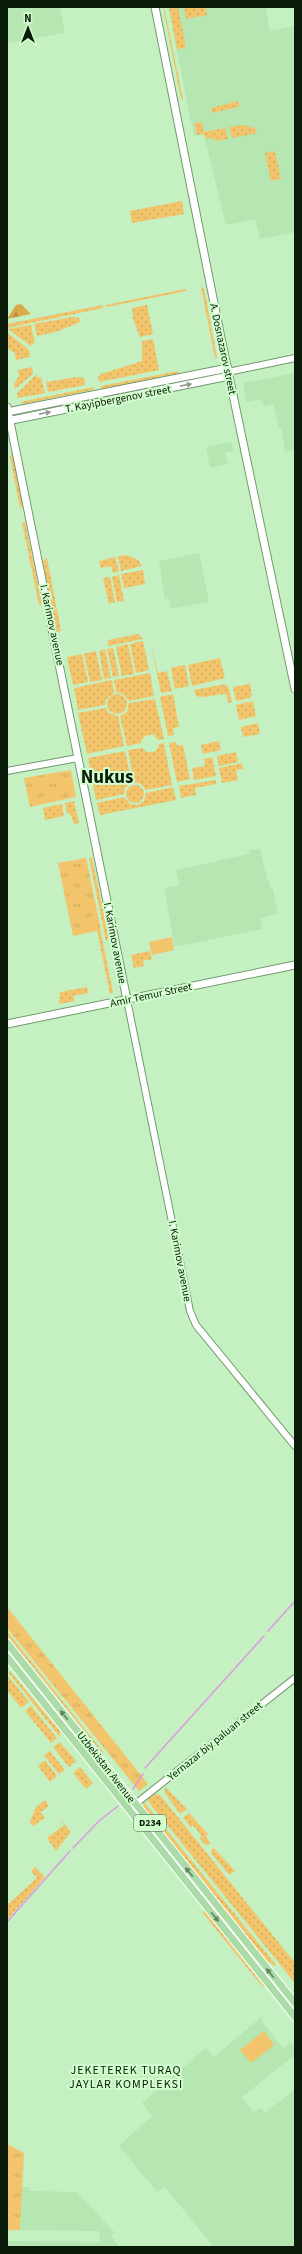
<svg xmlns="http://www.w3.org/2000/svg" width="302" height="2254" viewBox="0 0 302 2254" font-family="'Source Sans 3',sans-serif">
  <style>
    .built { fill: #b6e6b2 }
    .grass { fill: url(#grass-dots) }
    .forest { fill: url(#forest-firs) }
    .park { fill: url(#park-tufts) }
    .pitch { fill: #f2c56c }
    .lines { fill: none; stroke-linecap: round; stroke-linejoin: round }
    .stream { stroke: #dc9ae5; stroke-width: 1.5 }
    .tertiary-casing { stroke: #729a6e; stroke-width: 8 }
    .secondary-casing { stroke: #729a6e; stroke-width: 9 }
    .primary-casing { stroke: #fff; stroke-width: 9 }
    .tertiary { stroke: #fff; stroke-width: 6 }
    .secondary { stroke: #fff; stroke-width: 7 }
    .primary { stroke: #abdba7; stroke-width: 7 }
    .oneway { fill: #919891 }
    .oneway2 { fill: #638560 }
    .labels { text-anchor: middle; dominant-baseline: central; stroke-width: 4; stroke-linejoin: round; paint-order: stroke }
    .shield { fill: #d2fece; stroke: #475f45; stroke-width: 1 }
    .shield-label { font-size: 10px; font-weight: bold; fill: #0b1b0a }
    .street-label { font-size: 11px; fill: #0b1b0a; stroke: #d2fece }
    .neighbourhood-label { font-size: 12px; letter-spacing: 1px; fill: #0b1b0a; stroke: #d2fece }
    .town-label { font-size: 19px; font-weight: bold; fill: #0b1b0a; stroke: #d2fece }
  </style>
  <defs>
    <pattern id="grass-dots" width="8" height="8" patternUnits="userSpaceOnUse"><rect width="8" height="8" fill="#f2c56c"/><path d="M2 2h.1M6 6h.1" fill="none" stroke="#cea95c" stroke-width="1.8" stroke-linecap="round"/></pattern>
    <pattern id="forest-firs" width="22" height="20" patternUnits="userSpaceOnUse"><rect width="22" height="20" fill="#daaa4a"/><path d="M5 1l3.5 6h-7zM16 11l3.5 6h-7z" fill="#ba923f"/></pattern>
    <pattern id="park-tufts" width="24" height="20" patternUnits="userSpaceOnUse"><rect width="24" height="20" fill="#f2c56c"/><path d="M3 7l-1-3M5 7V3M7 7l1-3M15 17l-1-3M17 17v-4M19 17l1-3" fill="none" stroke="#cea95c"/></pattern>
  </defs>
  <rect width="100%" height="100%" fill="#c5f0c1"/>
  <!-- built -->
  <g class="built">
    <path d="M7 7H60L65 33 7 43Z"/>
    <path d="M168 7H265L270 31 295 26V232L260 239 255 219 226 225 204 135 194 136Z"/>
    <path d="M295 373V450L285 452 282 431 279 427 273 404 264 406 262 399 246 402 243 383Z"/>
    <path d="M231 442 233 451 225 453 228 464 210 468 206 447Z"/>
    <path d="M199 553 209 602 171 609 169 599H165L159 561Z"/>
    <path d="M260 849 267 880 269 881 271 890 273 889 278 914 260 918 262 929 175 947 164 888 179 885 176 870 250 854 249 850Z"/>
    <path d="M265 2014 261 2020 283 2048 291 2042 295 2047V2055L242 2097 254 2112 261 2108 265 2113 295 2089V2247H210L212 2245 165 2187 157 2192 119 2146 152 2116 142 2103 206 2048 214 2057Z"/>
    <path d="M22 2187H29L30 2191 77 2192 115 2233 111 2236 119 2247H7V2241L100 2242 99 2231 20 2230Z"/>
  </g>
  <!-- grass -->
  <g class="grass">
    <path d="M163 7H164L183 99H181Z"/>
    <path d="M169 7H178L186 48 177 49Z"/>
    <path d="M184 7H206L207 15 186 19Z"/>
    <path d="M238 101 239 107 212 113 211 108Z"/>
    <path d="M202 122 204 132 225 128 228 139 216 141 212 138 206 139 204 134 197 135 194 123Z"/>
    <path d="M243 125 255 128 257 133 232 138 229 127Z"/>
    <path d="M275 151 281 179 271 181 265 153Z"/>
    <path d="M182 201 184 214 132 223 130 211Z"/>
    <path d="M201 287 204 288 217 358H215Z"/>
    <path d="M185 289 186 291 107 307 106 305Z"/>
    <path d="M103 305V308L7 328V324Z"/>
    <path d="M147 305 153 334 140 337 133 319 132 308Z"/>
    <path d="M72 317 79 318 80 322 56 332 37 336 34 324Z"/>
    <path d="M31 325 35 343 31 344 32 347 8 329Z"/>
    <path d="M7 332 29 350 30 357 16 360 15 353 7 348Z"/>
    <path d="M153 339 159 370 99 382 98 377 101 374 142 361V341Z"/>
    <path d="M32 367 33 374 15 389 14 384 19 376 18 370Z"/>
    <path d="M178 371V374L101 389V386Z"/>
    <path d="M37 374V378L41 377 45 393 18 398 17 393Z"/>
    <path d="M77 377 84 378 85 385 48 392 46 382Z"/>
    <path d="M94 387 93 390 23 404 20 402Z"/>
    <path d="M12 453 23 507 20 508 10 457Z"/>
    <path d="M25 522 42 605H39L22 523Z"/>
    <path d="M127 555 138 560 142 566 121 571 118 556Z"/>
    <path d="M115 557 119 571 113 573 111 566 101 568 99 561Z"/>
    <path d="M47 558 61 631 57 632 43 561Z"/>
    <path d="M143 570 145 584 124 588 121 574Z"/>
    <path d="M119 575 124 601 117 602 112 577Z"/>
    <path d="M110 577 115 602 109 604 103 578Z"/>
    <path d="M138 634 143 639 108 646V640Z"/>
    <path d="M150 640 158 673 167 671 172 691 161 693Z"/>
    <path d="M143 641 149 670 136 673 130 644Z"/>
    <path d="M128 644 134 674 122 676 116 647Z"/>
    <path d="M113 648 119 676 113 677 107 649Z"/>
    <path d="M105 649 111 678 104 679 99 651Z"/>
    <path d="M96 651 102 680 90 682 84 654Z"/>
    <path d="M82 654 88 682 73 685 67 657Z"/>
    <path d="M220 658 225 678 192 686 188 665Z"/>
    <path d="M185 665 189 686 175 689 171 668Z"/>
    <path d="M150 673 154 696 129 701 123 694 116 692 114 680Z"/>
    <path d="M112 680 114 693 106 699 105 705 78 710 74 688Z"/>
    <path d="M225 684 228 687 232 702 228 703 226 694C218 693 205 699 196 696L194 690Z"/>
    <path d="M250 684 252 695 250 698 236 701 233 687Z"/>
    <path d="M173 694 179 727 173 728 174 735 168 736 160 697Z"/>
    <circle cx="117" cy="704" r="10"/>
    <path d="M155 699 164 739 158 740 154 735C147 734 142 737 141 743L127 746 120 716 127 712 129 703Z"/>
    <path d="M253 701 256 716 239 720 236 705Z"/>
    <path d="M106 708 109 713 118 716 124 746 87 754 78 713Z"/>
    <path d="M258 723 260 734 243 737 241 727Z"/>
    <path d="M219 741 221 750 203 754 201 745Z"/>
    <path d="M176 742 178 746 183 745 190 779 177 782 169 743Z"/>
    <path d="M164 743 172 785 146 790 141 784 134 782 128 750 142 748C146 753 151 754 157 750L159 744Z"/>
    <path d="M125 751 132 783 125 788 124 794 96 800 88 758Z"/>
    <path d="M236 752 238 762 219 766 217 756Z"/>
    <path d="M212 757 216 776 194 780 192 768 205 766 204 759Z"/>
    <path d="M242 763 243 769 236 770 238 780 222 783 219 768Z"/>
    <path d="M216 780V784L195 788 196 795 181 798 179 786Z"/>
    <circle cx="135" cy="794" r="9"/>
    <path d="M173 787 176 800 100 815 97 803 124 797 130 804 137 805 144 801 146 793Z"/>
    <path d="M74 801 79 823 74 824 70 813 67 814 65 803Z"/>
    <path d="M62 804 64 816 45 820 43 808Z"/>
    <path d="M89 858H92L109 938 106 941Z"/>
    <path d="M91 885 113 992 110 994 88 886Z"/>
    <path d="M150 951 152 959 143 961 144 966 134 968 131 955Z"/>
    <path d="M87 987 88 993 73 996 75 1001 59 1004 60 992Z"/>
    <path d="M7 1631 104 1753 103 1754 7 1635Z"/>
    <path d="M10 1671 61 1732 59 1736 8 1672Z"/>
    <path d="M7 1675 29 1702 21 1708 7 1690Z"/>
    <path d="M31 1706 57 1738 51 1743 25 1711Z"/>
    <path d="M60 1742 76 1761 69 1767 53 1747Z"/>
    <path d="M50 1751 65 1770 59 1774 44 1755Z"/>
    <path d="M45 1760 57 1776 50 1782 38 1766Z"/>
    <path d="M80 1767 93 1783 86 1789 73 1773Z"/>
    <path d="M165 1787 187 1809 180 1814 165 1793Z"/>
    <path d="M155 1794 160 1795 295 1963V1983L147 1800Z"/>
    <path d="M45 1800 49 1806 41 1812 45 1818 33 1826 30 1822 36 1807Z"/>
    <path d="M144 1802 276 1965 274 1966 266 1960 143 1807Z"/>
    <path d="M189 1813 208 1834 206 1837 211 1844 205 1845 200 1839 201 1835 193 1825 191 1828 183 1817Z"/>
    <path d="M58 1817 71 1832 56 1851 47 1838 64 1825Z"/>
    <path d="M213 1847 235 1871 229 1875 211 1853Z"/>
    <path d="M35 1867 45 1877 7 1920V1905L37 1878 31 1871Z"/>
    <path d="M206 1911 264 1986 263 1987 202 1912Z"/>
  </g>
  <!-- forest -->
  <path class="forest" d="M21 304 31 314 7 319 16 305Z"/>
  <!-- park -->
  <g class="park">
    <path d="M71 770 76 797 30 807 24 778Z"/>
    <path d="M86 858 101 930 73 936 58 863Z"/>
    <path d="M7 1607 148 1784 139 1791 7 1628Z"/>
    <path d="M7 2144 24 2153 20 2230H7Z"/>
  </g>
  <!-- pitch -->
  <g class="pitch">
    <path d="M172 937 174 950 152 955 149 942Z"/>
    <path d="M264 2031 274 2045 251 2063 240 2050Z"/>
  </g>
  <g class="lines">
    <!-- stream -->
    <g class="stream">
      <path d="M268 1631 295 1601"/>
      <path d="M145 1768 264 1636"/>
      <path d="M133 1789 143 1774"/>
      <path d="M73 1848 100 1820 118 1806"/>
      <path d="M7 1922 70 1851"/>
    </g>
    <!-- tertiary casing -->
    <g class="tertiary-casing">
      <g id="tertiary">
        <path d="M228 372 295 358"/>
        <path d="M7 771 78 758"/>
        <path d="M127 1000 190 1311 196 1325 295 1446"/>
        <path d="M129 1809 295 1678"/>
      </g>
    </g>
    <!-- secondary casing -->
    <g class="secondary-casing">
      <g id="secondary">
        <path d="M155 7 221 338 295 689"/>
        <path d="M7 407 127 1000"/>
        <path d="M7 412 228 368"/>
        <path d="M7 421 229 376"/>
        <path d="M7 1024 295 965"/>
      </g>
    </g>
    <!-- primary casing -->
    <g class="primary-casing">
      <g id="primary">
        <path d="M7 1643 295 2003"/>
        <path d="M7 1657 295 2017"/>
      </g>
    </g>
    <!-- tertiary -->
    <use href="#tertiary" class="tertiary"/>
    <!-- secondary -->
    <use href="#secondary" class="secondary"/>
    <!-- primary -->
    <use href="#primary" class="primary"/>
  </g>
  <!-- one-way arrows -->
  <defs><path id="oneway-solid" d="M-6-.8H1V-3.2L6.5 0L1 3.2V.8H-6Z"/></defs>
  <g class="oneway">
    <use href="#oneway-solid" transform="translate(186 385) rotate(-11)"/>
    <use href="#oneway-solid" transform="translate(45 413) rotate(-11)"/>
  </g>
  <g class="oneway2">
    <use href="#oneway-solid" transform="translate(64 1715) rotate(-128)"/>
    <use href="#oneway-solid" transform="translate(189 1872) rotate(-129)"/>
    <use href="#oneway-solid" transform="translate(215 1917) rotate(51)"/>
    <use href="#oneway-solid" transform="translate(270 1973) rotate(-129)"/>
  </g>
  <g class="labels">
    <!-- shield labels -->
    <rect class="shield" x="134" y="1815" width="32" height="16" rx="3"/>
    <g class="shield-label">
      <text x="150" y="1823">D234</text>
    </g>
    <!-- street labels -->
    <g class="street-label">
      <text transform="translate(223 349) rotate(78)">A. Dosnazarov street</text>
      <text transform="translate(118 399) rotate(-11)">T. Kayipbergenov street</text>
      <text transform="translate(52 625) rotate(78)">I. Karimov avenue</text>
      <text transform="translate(115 943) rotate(79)">I. Karimov avenue</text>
      <text transform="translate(151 995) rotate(-12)">Amir Temur Street</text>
      <text transform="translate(180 1261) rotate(79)">I. Karimov avenue</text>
      <text transform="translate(215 1741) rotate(-39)">Yernazar biy paluan street</text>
      <text transform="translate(106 1767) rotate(52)">Uzbekistan Avenue</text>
    </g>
    <!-- neighbourhood labels -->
    <g class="neighbourhood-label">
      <text x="126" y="2070">JEKETEREK TURAQ<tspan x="126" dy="14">JAYLAR KOMPLEKSI</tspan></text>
    </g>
    <!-- town labels -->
    <g class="town-label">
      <text x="107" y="777">Nukus</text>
    </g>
  </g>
  <!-- border -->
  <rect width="302" height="2254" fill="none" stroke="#0b1b0a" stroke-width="16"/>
  <!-- north arrow -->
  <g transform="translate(28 28)" stroke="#d2fece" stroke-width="3" paint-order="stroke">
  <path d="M0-3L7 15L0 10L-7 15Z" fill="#0b1b0a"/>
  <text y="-6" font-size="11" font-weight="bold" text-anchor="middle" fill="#0b1b0a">N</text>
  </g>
</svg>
